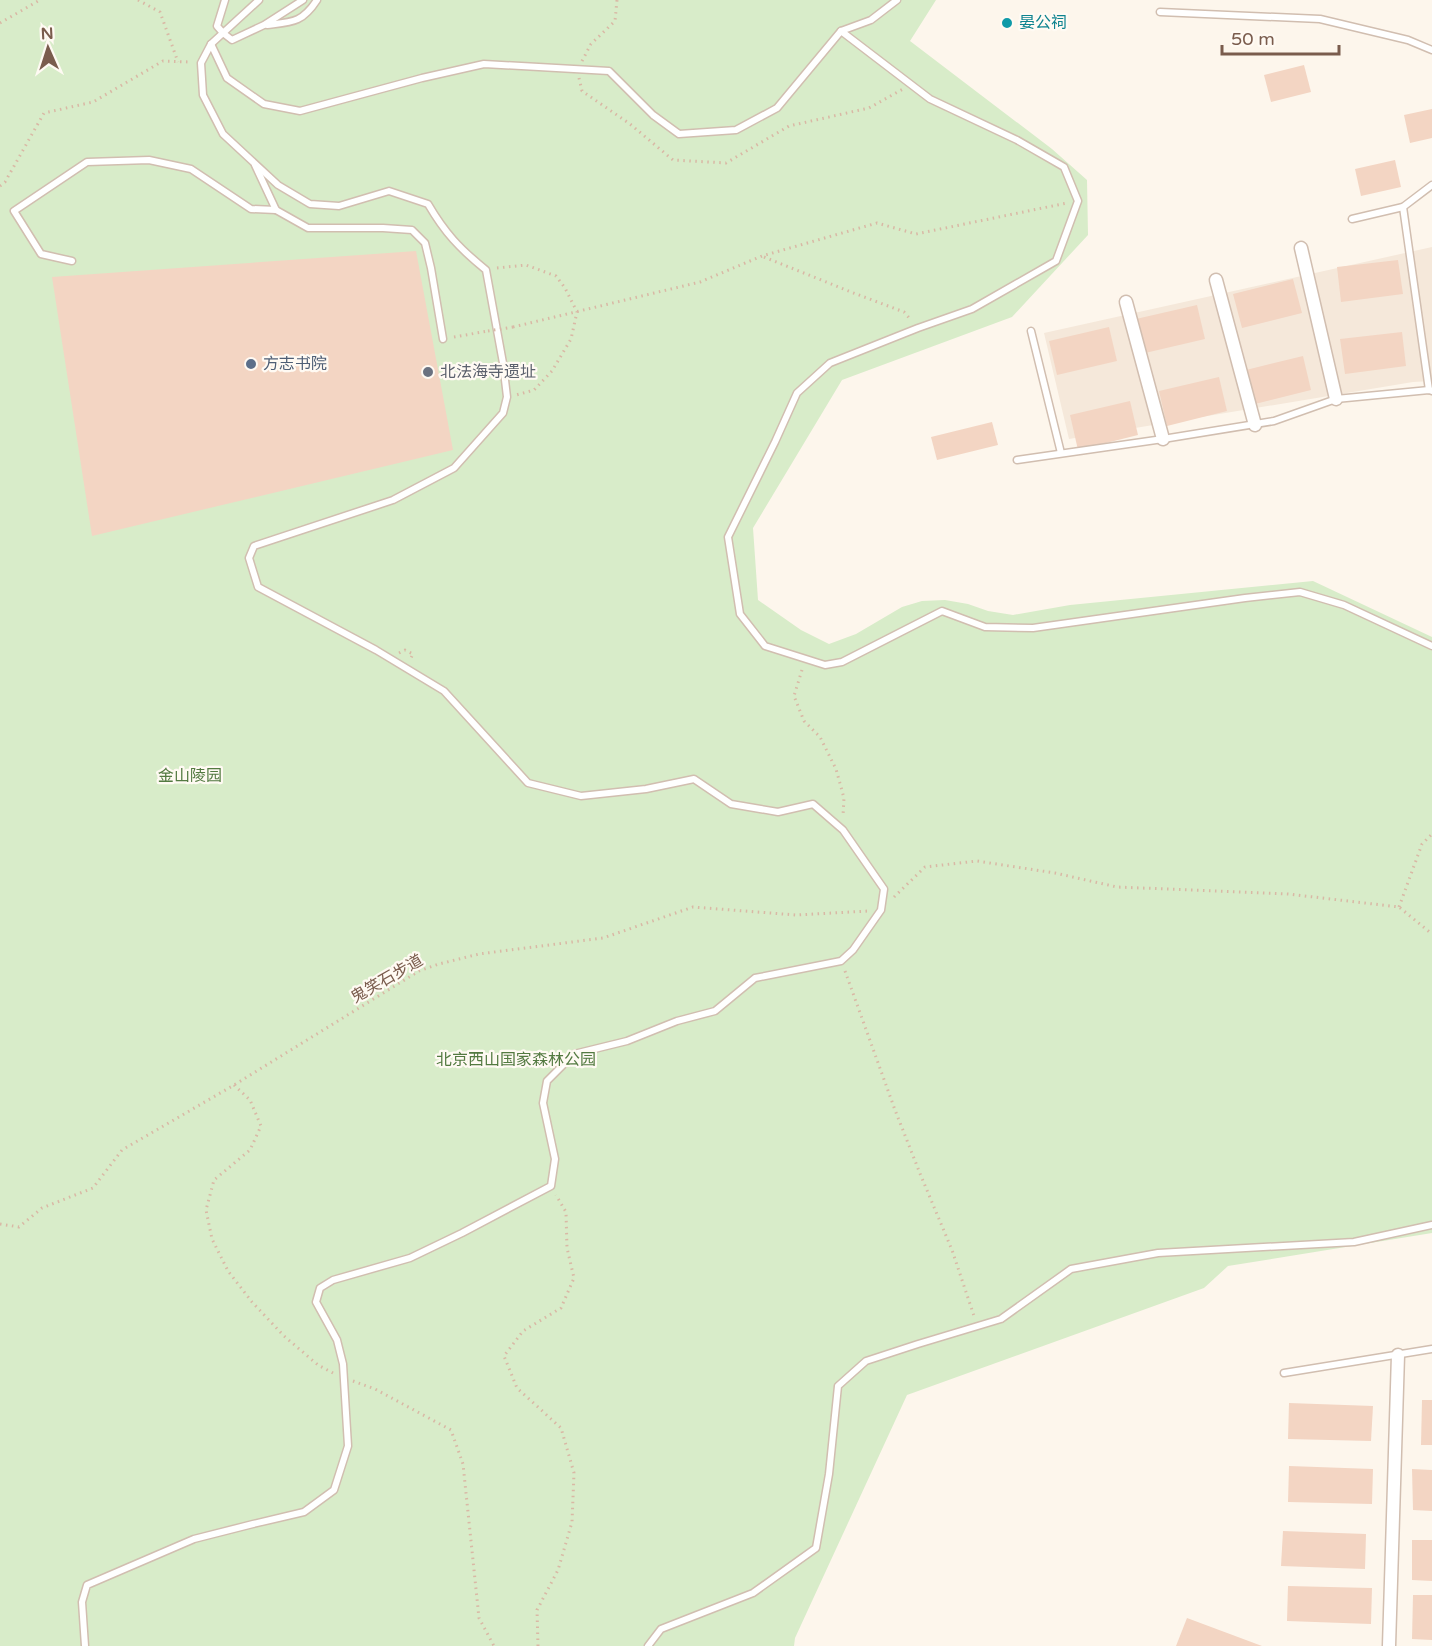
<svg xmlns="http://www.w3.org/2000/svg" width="1432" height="1646" viewBox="0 0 1432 1646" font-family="'Varela Round','Noto Sans SC',sans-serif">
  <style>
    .residential { fill: #f5e8da }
    .green { fill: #d8ecc9 }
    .building { fill: #f3d5c3 }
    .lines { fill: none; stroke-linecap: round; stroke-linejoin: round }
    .lane-casing { stroke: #d1beb0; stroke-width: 9 }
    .street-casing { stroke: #d1beb0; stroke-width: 15 }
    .path { stroke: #d9b8a5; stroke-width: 3; stroke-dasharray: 1.5 4.5; stroke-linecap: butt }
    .lane { stroke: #fff; stroke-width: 6 }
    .street { stroke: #fff; stroke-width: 12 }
    .path-bridge { stroke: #d9b8a5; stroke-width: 3; stroke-dasharray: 1.5 4.5; stroke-linecap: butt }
    .culture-dot { fill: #0f9aa8; stroke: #fffaf3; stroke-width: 2 }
    .service-dot { fill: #5c6f8a; stroke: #fffaf3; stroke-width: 2 }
    .worship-dot { fill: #6b7280; stroke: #fffaf3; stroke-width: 2 }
    .labels { text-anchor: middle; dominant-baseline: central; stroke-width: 4.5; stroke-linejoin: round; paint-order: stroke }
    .culture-label { font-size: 16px; fill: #0d838f; stroke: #fffaf3; text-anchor: start }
    .service-label { font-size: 16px; fill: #4e5e75; stroke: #fffaf3; text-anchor: start }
    .worship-label { font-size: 16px; fill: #5b616d; stroke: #fffaf3; text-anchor: start }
    .park-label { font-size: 16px; fill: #537a41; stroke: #fffaf3 }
    .street-label { font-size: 16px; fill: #7a5c4d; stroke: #fffaf3 }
  </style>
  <rect width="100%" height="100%" fill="#fdf6ec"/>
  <!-- residential -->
  <path class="residential" d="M1432 247V381L1413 382 1069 439 1044 333Z"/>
  <!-- green -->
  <path class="green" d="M0 0H936L910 41 1052 149 1087 180 1088 235 1012 317 842 380 753 528 758 600 801 630 829 644 856 634 902 607 922 601 945 600 968 604 988 611 1013 615 1070 605 1313 581 1432 637V1233L1228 1266 1204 1288 907 1395 795 1638 794 1646H0Z"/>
  <!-- building -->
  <g class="building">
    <path d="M1304 65 1311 92 1271 102 1264 75Z"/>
    <path d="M1432 109V138L1410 143 1404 115Z"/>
    <path d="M1395 160 1401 187 1361 196 1355 169Z"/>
    <path d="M416 251 453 450 92 536 52 277Z"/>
    <path d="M1398 260 1403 294 1341 302 1337 267Z"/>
    <path d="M1293 279 1302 313 1242 328 1233 294Z"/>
    <path d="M1197 305 1205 339 1145 353 1136 319Z"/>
    <path d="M1109 327 1117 361 1057 375 1049 341Z"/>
    <path d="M1402 332 1406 366 1345 374 1340 339Z"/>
    <path d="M1303 356 1311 390 1251 405 1242 371Z"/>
    <path d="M1219 377 1227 411 1167 426 1159 391Z"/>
    <path d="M1130 401 1138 435 1078 450 1070 415Z"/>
    <path d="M992 422 998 445 937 460 931 437Z"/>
    <path d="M1422 1400H1432V1445H1421Z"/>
    <path d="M1289 1403 1373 1406 1371 1441 1288 1439Z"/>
    <path d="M1289 1466 1373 1469 1372 1504 1288 1502Z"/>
    <path d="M1412 1469 1432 1470V1511L1413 1510Z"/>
    <path d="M1283 1531 1366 1534 1365 1569 1281 1566Z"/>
    <path d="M1412 1540H1432V1581L1412 1580Z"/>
    <path d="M1288 1586 1372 1588 1371 1624 1287 1621Z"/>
    <path d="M1413 1595H1432V1640L1412 1639Z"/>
    <path d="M1187 1618 1262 1646H1176Z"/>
  </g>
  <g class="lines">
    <!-- lane casing -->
    <g class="lane-casing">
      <g id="lane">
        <path d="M225 0 217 26 223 33 232 40 264 25 303 0"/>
        <path d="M1160 12 1320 19 1408 40 1432 50"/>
        <path d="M267 25C292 22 302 23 317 0"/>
        <path d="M841 31 871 20 897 0"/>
        <path d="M211 44 227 78 264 104 300 111 422 78 484 64 609 71 653 115 679 134 736 130 777 108 841 31 930 99 1017 140 1064 167 1078 201 1056 261 972 309 918 328 830 363 797 393 775 442 728 537 740 614 765 646 825 665 842 662 942 611 985 627 1033 628 1245 598 1300 592 1344 605 1432 646"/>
        <path d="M255 165 276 210 308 228H383L412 230 425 243 431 268 443 339"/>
        <path d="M1403 207 1429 390"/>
        <path d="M1352 219 1403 207 1432 185"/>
        <path d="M72 261 41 254 14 211 87 162 149 160 191 169 251 209 276 210"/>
        <path d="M1031 331 1061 453"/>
        <path d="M1017 460 1163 439 1274 421 1336 399 1429 390 1432 391"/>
        <path d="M1284 1373 1432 1349"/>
        <path d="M85 1646 82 1602 87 1585 194 1539 253 1524 304 1512 334 1490 348 1446 343 1364 337 1340 316 1302 320 1288 333 1280 410 1258 462 1233 551 1186 555 1159 543 1103 547 1081 574 1054 627 1041 677 1021 715 1011 755 978 841 961 853 950 881 910 884 889 843 830 813 804 778 812 731 804 694 779 646 789 581 796 528 783 444 691 376 650 258 587 249 558 254 546 393 500 454 468 503 413 507 397 503 363 486 270C459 248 445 233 428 204L389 191 339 206 310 204 278 185 223 134 203 95 201 63 211 44 259 0"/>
        <path d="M648 1646 661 1629 753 1593 816 1548 829 1474 838 1386 866 1361 918 1344 1001 1319 1071 1269 1158 1253 1354 1242 1432 1225"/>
      </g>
    </g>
    <!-- street casing -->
    <g class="street-casing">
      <g id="street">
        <path d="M1301 248 1336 399"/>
        <path d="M1216 280 1255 425"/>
        <path d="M1126 302 1163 439"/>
        <path d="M1389 1646 1398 1355"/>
      </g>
    </g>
    <!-- path -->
    <g class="path">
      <path d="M138 0 160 12 178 62"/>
      <path d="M0 23 40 0"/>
      <path d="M582 61 591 44 615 21 617 0"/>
      <path d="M579 78 582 91 630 124 673 160 726 163 789 126 869 108 903 89"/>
      <path d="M0 186 5 182 44 113 93 102 163 61 190 62"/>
      <path d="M764 257 851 292 904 312 911 320"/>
      <path d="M497 268 526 265 556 276 565 288 577 312 571 339 552 371 534 390 516 395"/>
      <path d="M513 327 700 282 762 256 877 223 916 234 1067 203"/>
      <path d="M454 337 488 331"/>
      <path d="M399 653 405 650 413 654 411 658"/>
      <path d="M802 670 794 696 804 721 820 737 836 769 844 798 843 816"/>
      <path d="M894 897 925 867 977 861 1055 873 1117 887 1288 894 1399 907 1432 934"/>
      <path d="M1399 907 1422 844 1432 834"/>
      <path d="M845 971 895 1110 921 1176 952 1250 974 1316"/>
      <path d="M234 1085 250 1100 261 1126 250 1150 214 1180 206 1210 212 1239 228 1271 252 1302 284 1336 318 1365 333 1373"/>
      <path d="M0 1224 19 1227 42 1208 93 1188 122 1150 234 1085 419 971 439 964 479 954 603 938 693 907 796 915 869 911"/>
      <path d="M353 1381 375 1389 451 1430 463 1464 479 1618 494 1646"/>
      <path d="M538 1646 537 1610 558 1570 572 1522 574 1473 561 1428 517 1388 504 1356 523 1331 561 1308 574 1278 567 1248 566 1212 556 1195"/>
    </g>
    <!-- lane -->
    <use href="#lane" class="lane"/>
    <!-- street -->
    <use href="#street" class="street"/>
    <!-- path-bridge -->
    <path class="path-bridge" d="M488 331 513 327"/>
  </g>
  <!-- markers -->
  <circle class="culture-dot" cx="1007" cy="23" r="6"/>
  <circle class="service-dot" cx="251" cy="364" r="6"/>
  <circle class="worship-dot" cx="428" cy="372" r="6"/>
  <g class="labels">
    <!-- culture labels -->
    <g class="culture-label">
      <text x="1019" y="23">晏公祠</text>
    </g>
    <!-- service labels -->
    <g class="service-label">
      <text x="263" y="364">方志书院</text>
    </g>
    <!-- worship labels -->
    <g class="worship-label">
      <text x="440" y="372">北法海寺遗址</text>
    </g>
    <!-- park labels -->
    <g class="park-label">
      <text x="190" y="776">金山陵园</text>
      <text x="516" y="1060">北京西山国家森林公园</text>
    </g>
    <!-- street labels -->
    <g class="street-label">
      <text transform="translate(387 979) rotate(-30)">鬼笑石步道</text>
    </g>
  </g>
  <!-- north arrow -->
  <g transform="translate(48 48) rotate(357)" stroke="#fffaf3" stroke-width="4.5" paint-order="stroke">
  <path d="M0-4.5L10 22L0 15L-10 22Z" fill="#7a5c4d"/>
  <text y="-9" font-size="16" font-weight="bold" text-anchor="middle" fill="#7a5c4d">N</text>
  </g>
  <!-- scale -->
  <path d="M1222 45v9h117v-9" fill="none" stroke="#7a5c4d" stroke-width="3"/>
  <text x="1231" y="45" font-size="18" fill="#7a5c4d" stroke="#fffaf3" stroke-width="4.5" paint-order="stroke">50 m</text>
</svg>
